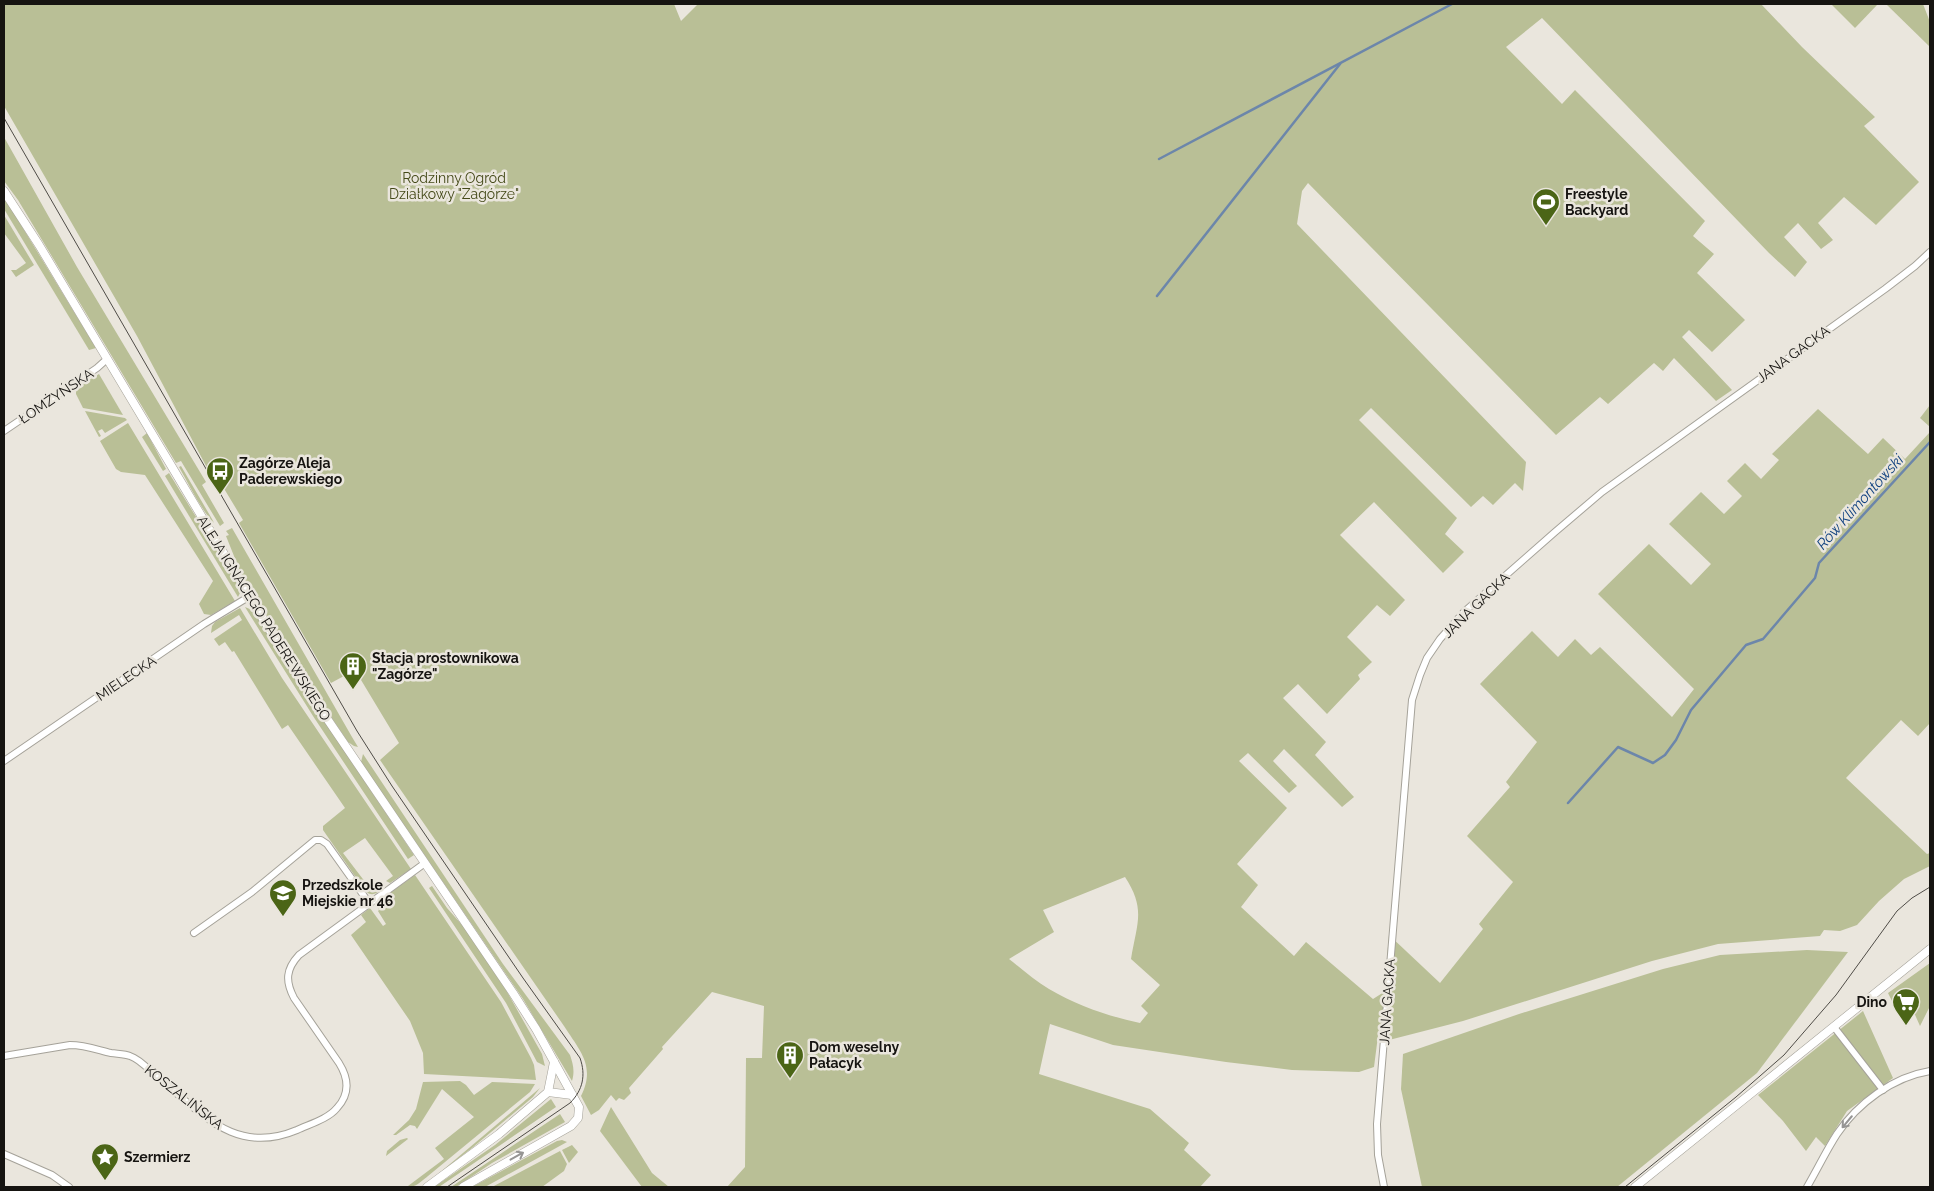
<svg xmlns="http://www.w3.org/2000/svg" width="1934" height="1191" viewBox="0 0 1934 1191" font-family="Raleway,sans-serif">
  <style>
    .green { fill: #b9bf96; fill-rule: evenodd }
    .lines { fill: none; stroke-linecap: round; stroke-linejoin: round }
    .stream { stroke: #6c86aa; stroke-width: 2.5 }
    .minor-casing { stroke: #a5a299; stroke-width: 8 }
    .tertiary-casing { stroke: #a5a299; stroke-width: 9 }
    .minor { stroke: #fff; stroke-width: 6 }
    .tertiary { stroke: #fff; stroke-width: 8 }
    .tram { stroke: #4f4c47; stroke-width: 1 }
    .oneway { stroke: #969594 }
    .labels { text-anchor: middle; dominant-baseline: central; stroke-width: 5; stroke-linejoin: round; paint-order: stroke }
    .park-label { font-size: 14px; fill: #444918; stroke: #eae6dd }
    .poi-label { font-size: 14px; font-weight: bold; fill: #161411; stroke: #eae6dd; text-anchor: start }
    .street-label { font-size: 14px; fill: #161411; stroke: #eae6dd }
    .water-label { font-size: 15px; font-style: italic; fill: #114280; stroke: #eae6dd }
  </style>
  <rect width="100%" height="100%" fill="#eae6dd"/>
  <!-- green -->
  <g class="green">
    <path d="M4 4H674L681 21 698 4H1761L1802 47 1875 117 1864 126 1919 182 1876 225 1844 197 1818 223 1833 240 1821 249 1798 223 1784 237 1807 262 1795 277 1769 253 1542 18 1506 47 1562 104 1575 90 1705 221 1693 236 1714 254 1697 273 1745 320 1712 352 1689 330 1682 337 1732 390 1716 401 1674 358 1663 371 1654 363 1608 404 1600 397 1556 435 1308 183 1302 191 1297 224 1526 462 1523 491 1515 483 1493 505 1483 496 1471 507 1371 408 1359 420 1457 518 1445 534 1464 552 1443 573 1374 502 1340 535 1405 600 1390 616 1377 605 1347 637 1372 662 1358 675 1360 679 1327 714 1298 684 1283 698 1326 742 1315 755 1354 797 1342 807 1284 749 1273 761 1297 786 1289 793 1248 753 1239 761 1287 808 1237 864 1258 885 1241 907 1294 956 1306 942 1373 999 1384 992 1389 935 1440 983 1483 929 1479 924 1513 882 1467 836 1510 787 1506 782 1537 742 1480 684 1532 631 1558 657 1575 639 1591 655 1600 647 1672 717 1694 689 1598 594 1649 544 1691 585 1711 564 1669 524 1701 492 1724 514 1742 496 1727 481 1745 463 1761 479 1779 460 1772 454 1818 409 1868 454 1883 438 1905 459 1930 432V723L1918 736 1901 720 1846 778 1927 854 1930 853V866L1904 879 1879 901 1857 925 1840 931 1824 930 1820 936 1718 944 1652 961 1463 1021 1389 1040 1390 1027 1379 1028 1374 1067 1359 1072 1292 1070 1226 1062 1113 1045 1050 1024 1039 1074 1150 1109 1189 1143 1184 1150 1211 1175 1200 1187H727L745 1167 746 1058H762L764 1006 712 992 662 1047 663 1049 629 1088 631 1093 624 1100 619 1098 616 1101 611 1095 599 1110 591 1115 581 1096C596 1066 580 1051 564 1026L380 760 399 743 355 670 331 683 239 523 243 520 217 477 213 479 137 336 4 106ZM1125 877C1146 909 1137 923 1131 959L1160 985 1141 1006 1148 1013 1140 1023C1108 1016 1078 1006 1049 989 1035 981 1022 969 1009 959L1054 932 1043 910Z"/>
    <path d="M1831 4H1878L1855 28Z"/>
    <path d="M1886 4H1923L1930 22V47Z"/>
    <path d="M4 137 77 267 206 482 202 485 224 523 220 526 181 461 176 463 18 200 4 181Z"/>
    <path d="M4 197 96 348 89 350 4 209Z"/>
    <path d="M4 215 34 265 16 277 11 270H16L26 263 4 233Z"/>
    <path d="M99 374 123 415 83 408 76 394V388Z"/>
    <path d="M1930 405V427L1920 418Z"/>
    <path d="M85 411 125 418 127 420 105 433 102 429 98 431 101 436 99 437Z"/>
    <path d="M128 423 235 601 211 615 204 614 199 604 213 581 145 475 121 472 116 469 100 441Z"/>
    <path d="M147 433 166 469 163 471 142 437Z"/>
    <path d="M181 466 212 519 214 523C199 507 190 486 179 467Z"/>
    <path d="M169 473 238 585 240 593 238 597 165 476Z"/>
    <path d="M232 528 352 737 358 747 354 746 348 742 317 696 242 576 226 536 229 535 226 531Z"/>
    <path d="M245 607 252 610 258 617 292 673 414 855 408 859 313 716Z"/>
    <path d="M240 608 282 678 411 869 390 883 386 881 393 876 365 838 343 853 372 891 379 886 381 890C376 894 372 896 366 892L323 830V826L345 808 288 725 282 729 234 651 232 652 225 642 219 646 214 639 242 620 239 615 211 633 212 626 215 622Z"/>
    <path d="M363 754 503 964 570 1055C573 1064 575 1071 572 1081L523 999 361 762Z"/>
    <path d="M415 875 501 1002 531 1058 534 1065 536 1080 424 1074 423 1053 410 1021 351 935 366 922 361 915 370 908 383 926 386 924 378 911 379 910 376 903Z"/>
    <path d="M432 886 447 908 463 926 506 990 542 1054 545 1066 537 1062 506 1003 429 888Z"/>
    <path d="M1807 950 1848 952 1757 1073 1617 1187H1422L1401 1089 1403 1054 1519 1014 1663 969 1720 955Z"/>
    <path d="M1930 963V1006L1920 1026 1908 999 1894 1005 1888 993Z"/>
    <path d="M1863 1011 1893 1078 1847 1111 1825 1146 1816 1137 1806 1151 1783 1121 1758 1095Z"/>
    <path d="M460 1081 466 1085 474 1095 492 1082 535 1084 530 1092 428 1176C423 1180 414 1189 408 1186L444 1159 435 1148 474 1117 442 1089 417 1129 415 1126 410 1125 396 1135H393L409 1120 416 1109 423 1082Z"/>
    <path d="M540 1088 533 1097 472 1148 437 1175Z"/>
    <path d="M551 1099 556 1107 439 1187H434L495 1145Z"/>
    <path d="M611 1107 652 1173 669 1187H642L600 1131Z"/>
    <path d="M560 1114 565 1122 492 1163 456 1187H451Z"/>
    <path d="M407 1138 408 1139 386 1156 387 1151 400 1140Z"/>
    <path d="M562 1140 567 1142 485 1187H472L557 1141Z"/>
    <path d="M572 1145 578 1152 569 1163 562 1150Z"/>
    <path d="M560 1151 567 1164 564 1171 542 1187H492Z"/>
  </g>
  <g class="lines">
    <!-- stream -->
    <g class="stream">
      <path d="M1159 159 1452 4"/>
      <path d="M1157 296 1340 64"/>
      <path d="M1568 803 1618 747 1653 763 1665 755 1676 740 1691 710 1746 645 1763 639 1815 578 1819 563 1930 442"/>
    </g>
    <!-- minor casing -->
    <g class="minor-casing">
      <g id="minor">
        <path d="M4 431 97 368 107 359"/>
        <path d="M4 761 204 624 250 596"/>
        <path d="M194 933 252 892 315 840H321L327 844 369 903"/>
        <path d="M1834 1027 1883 1090"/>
        <path d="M4 1056 70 1045C85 1045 98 1050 111 1053 118 1054 125 1054 130 1056 140 1059 150 1071 157 1077 202 1113 235 1156 297 1130 310 1124 328 1119 337 1108 350 1094 349 1079 339 1063L294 998C285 981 286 969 299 955L425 863"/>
        <path d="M4 1154 52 1175 69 1187"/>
        <path d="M1384 1187 1378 1155 1377 1124 1412 700 1420 675 1427 658 1440 639 1464 612 1555 532 1602 492 1885 289 1915 266 1930 252"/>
        <path d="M1807 1187C1817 1170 1826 1151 1837 1134 1858 1103 1893 1077 1930 1071"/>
      </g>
    </g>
    <!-- tertiary casing -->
    <g class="tertiary-casing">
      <g id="tertiary">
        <path d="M4 191 39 245 290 664 513 993 536 1029 579 1107 578 1118 571 1126 463 1187"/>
        <path d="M548 1092 572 1095"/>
        <path d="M427 1187 499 1134 548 1092 554 1062"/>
        <path d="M1635 1187 1930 949"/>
      </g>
    </g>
    <!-- minor -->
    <use href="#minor" class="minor"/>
    <!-- tertiary -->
    <use href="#tertiary" class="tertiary"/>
    <!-- tram -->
    <g class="tram">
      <path d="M4 118 357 731 392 786 523 978 580 1058C586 1075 583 1090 570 1103L447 1187"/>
      <path d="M1625 1187 1736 1097 1784 1055 1836 995 1897 911 1912 898 1930 887"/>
    </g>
  </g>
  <!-- one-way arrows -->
  <defs><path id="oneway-shaft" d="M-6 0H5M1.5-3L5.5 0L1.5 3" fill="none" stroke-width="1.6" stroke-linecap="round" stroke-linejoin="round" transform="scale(1.25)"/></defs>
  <g class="oneway">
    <use href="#oneway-shaft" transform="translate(1847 1122) rotate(130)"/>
    <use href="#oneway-shaft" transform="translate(517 1156) rotate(-29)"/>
  </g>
  <!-- icons -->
  <defs>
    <g id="stadium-pin" transform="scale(1.4375)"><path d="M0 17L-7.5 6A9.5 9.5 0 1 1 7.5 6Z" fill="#4b6516" stroke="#eae6dd"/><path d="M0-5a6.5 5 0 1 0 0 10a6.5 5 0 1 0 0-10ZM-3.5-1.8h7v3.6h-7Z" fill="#fff"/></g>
    <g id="bus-pin" transform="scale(1.4375)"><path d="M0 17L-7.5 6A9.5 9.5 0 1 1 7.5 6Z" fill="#4b6516" stroke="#eae6dd"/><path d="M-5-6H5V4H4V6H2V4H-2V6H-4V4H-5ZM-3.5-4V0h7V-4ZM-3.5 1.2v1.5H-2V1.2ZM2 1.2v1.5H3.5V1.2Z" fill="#fff"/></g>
    <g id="building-pin" transform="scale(1.4375)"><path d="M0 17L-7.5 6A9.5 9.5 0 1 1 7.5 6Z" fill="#4b6516" stroke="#eae6dd"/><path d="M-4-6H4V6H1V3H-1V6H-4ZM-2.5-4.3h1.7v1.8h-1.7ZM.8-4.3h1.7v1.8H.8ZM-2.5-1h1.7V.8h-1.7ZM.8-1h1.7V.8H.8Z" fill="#fff"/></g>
    <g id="school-pin" transform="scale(1.4375)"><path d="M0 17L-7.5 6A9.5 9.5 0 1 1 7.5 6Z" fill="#4b6516" stroke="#eae6dd"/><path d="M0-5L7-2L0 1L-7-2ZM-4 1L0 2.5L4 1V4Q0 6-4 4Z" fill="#fff"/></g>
    <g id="supermarket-pin" transform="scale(1.4375)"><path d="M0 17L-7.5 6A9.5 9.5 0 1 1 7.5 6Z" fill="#4b6516" stroke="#eae6dd"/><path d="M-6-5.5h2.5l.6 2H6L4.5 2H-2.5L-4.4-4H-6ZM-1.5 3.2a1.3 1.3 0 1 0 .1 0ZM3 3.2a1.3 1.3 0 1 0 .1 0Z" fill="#fff"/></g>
    <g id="sight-pin" transform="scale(1.4375)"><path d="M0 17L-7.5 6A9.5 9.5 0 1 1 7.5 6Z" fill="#4b6516" stroke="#eae6dd"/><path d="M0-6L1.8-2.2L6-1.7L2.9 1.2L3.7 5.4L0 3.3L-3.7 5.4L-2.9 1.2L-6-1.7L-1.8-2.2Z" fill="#fff"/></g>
  </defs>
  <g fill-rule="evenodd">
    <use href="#stadium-pin" x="1546" y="202"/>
    <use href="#bus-pin" x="220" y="471"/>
    <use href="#building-pin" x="353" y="666"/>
    <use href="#school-pin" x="283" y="893"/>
    <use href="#supermarket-pin" x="1906" y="1002"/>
    <use href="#building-pin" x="790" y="1055"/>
    <use href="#sight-pin" x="105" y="1157"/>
  </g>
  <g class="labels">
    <!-- park labels -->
    <g class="park-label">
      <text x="454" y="178">Rodzinny Ogród<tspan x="454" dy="16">Działkowy "Zagórze"</tspan></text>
    </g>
    <!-- poi labels -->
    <g class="poi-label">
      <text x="1565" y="194">Freestyle<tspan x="1565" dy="16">Backyard</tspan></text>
      <text x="239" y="463">Zagórze Aleja<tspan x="239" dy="16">Paderewskiego</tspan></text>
      <text x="372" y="658">Stacja prostownikowa<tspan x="372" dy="16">"Zagórze"</tspan></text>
      <text x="302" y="885">Przedszkole<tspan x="302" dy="16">Miejskie nr 46</tspan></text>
      <text x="1887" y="1002" text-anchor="end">Dino</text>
      <text x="809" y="1047">Dom weselny<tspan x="809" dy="16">Pałacyk</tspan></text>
      <text x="124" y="1157">Szermierz</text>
    </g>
    <!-- street labels -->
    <g class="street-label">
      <text transform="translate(1793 354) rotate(-36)">JANA GACKA</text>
      <text transform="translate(56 396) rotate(-34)">ŁOMŻYŃSKA</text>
      <text transform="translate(1476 605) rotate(-44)">JANA GACKA</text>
      <text transform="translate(264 618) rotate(58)">ALEJA IGNACEGO PADEREWSKIEGO</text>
      <text transform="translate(126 678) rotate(-34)">MIELECKA</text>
      <text transform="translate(1387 1002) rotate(-86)">JANA GACKA</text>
      <text transform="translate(184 1097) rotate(38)">KOSZALIŃSKA</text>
    </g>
    <!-- water labels -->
    <g class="water-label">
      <text transform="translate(1860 502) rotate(-48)">Rów Klimontowski</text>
    </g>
  </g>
  <!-- border -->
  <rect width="1934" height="1191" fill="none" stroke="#161411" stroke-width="10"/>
</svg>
